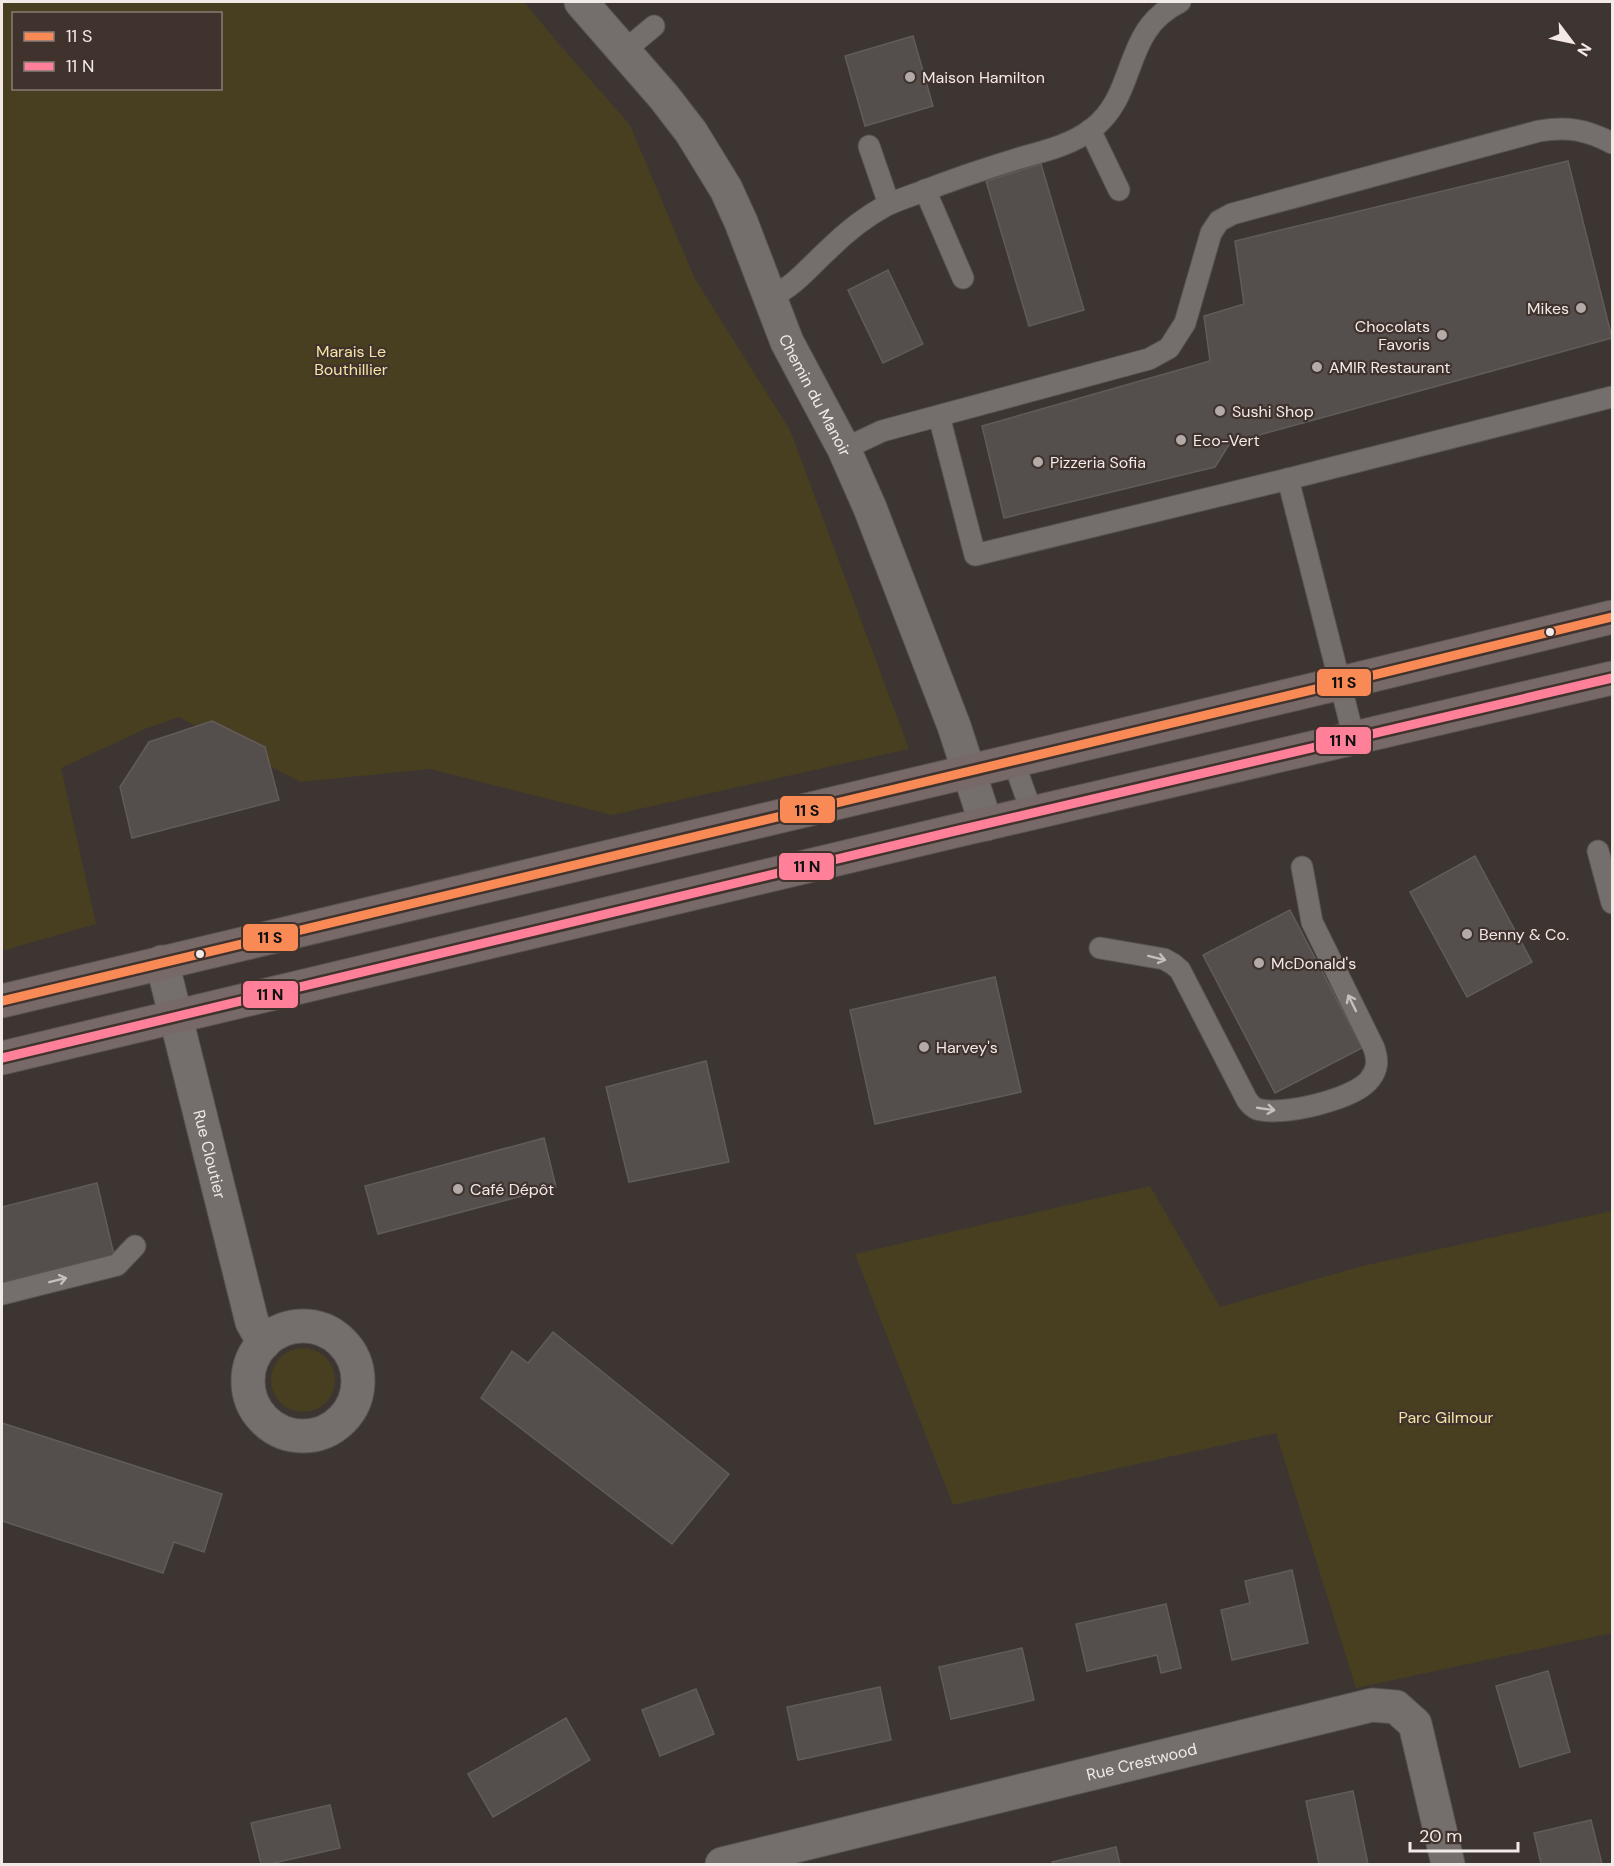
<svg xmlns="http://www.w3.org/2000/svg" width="1614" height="1866" viewBox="0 0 1614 1866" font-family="'DM Sans',sans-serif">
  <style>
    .green { fill: #483f21; fill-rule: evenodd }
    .building { fill: #544f4c; stroke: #625c59; stroke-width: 1.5 }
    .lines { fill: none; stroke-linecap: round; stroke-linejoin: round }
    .service-casing { stroke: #585350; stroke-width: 23 }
    .minor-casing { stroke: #585350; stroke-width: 35 }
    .primary-casing { stroke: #585350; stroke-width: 35 }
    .service { stroke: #746f6d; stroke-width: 21 }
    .minor { stroke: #746f6d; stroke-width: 33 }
    .primary { stroke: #776968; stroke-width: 33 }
    .bus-1-casing { stroke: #40332e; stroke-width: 14 }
    .bus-2-casing { stroke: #40332e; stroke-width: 14 }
    .bus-1 { stroke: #f98a56; stroke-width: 9 }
    .bus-2 { stroke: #ff8098; stroke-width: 9 }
    .oneway { stroke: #c6bfbc }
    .poi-dot { fill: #b2aba8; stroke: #40332e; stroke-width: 2 }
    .bus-dot { fill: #f2eae7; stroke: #40332e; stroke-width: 2 }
    .labels { text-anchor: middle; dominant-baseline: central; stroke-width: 4.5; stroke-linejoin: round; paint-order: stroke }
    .poi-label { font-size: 16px; fill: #f2eae7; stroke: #40332e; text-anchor: start }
    .park-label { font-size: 16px; fill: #f5e4a3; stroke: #40332e }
    .street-label { font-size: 16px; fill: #f2eae7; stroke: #40332e }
    .line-badge { stroke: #40332e; stroke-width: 2 }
    .pale-badge-label { font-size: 16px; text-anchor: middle; font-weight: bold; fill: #111 }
  </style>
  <rect width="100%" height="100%" fill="#3c3532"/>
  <!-- green -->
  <g class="green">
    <path d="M2 2H524L558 43 630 125 695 279 790 430 909 749 612 815 430 769 300 782 179 717 145 729 61 768 96 924 2 951ZM14 14H220V88H14Z"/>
    <path d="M1150 1186 1220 1307 1362 1266 1612 1211V1633L1356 1688 1276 1433 953 1505 855 1254Z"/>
    <circle cx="303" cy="1380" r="32"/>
  </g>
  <!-- building -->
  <g class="building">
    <path d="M913 36 933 106 865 126 845 56Z"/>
    <path d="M1568 161 1612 338 1230 443 1215 467 1004 518 982 426 1210 361 1204 316 1244 304 1235 241Z"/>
    <path d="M1041 164 1084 310 1029 326 986 181Z"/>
    <path d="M888 270 923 344 883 363 848 290Z"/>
    <path d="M212 721 265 747 279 800 132 838 120 787 149 742Z"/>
    <path d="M1475 856 1532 962 1467 997 1410 892Z"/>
    <path d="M1290 910 1362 1048 1275 1093 1203 955Z"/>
    <path d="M995 977 1021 1092 875 1124 850 1010Z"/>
    <path d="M706 1061 729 1162 629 1182 606 1087Z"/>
    <path d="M544 1138 556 1187 378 1234 365 1186Z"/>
    <path d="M97 1183 114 1255 2 1283V1207Z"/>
    <path d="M553 1332 729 1474 672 1544 481 1398 512 1351 528 1363Z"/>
    <path d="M2 1423 222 1494 204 1552 174 1542 163 1573 2 1521Z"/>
    <path d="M1292 1570 1308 1643 1232 1660 1221 1610 1250 1603 1245 1581Z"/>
    <path d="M1166 1604 1181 1668 1161 1673 1157 1655 1087 1671 1076 1624Z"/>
    <path d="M1022 1648 1034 1700 951 1719 939 1667Z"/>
    <path d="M1548 1671 1570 1752 1520 1767 1496 1686Z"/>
    <path d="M880 1687 891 1740 798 1760 787 1707Z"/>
    <path d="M696 1689 714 1734 660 1756 642 1710Z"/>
    <path d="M566 1718 590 1760 493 1817 468 1774Z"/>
    <path d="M1353 1791 1368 1864H1319L1306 1801Z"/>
    <path d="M330 1805 340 1848 270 1864H261L251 1823Z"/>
    <path d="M1591 1820 1602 1864H1541L1534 1833Z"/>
    <path d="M1116 1847 1120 1864H1053L1052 1862Z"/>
  </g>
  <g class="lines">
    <!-- service casing -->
    <g class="service-casing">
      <g id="service">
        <path d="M624 51 654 26"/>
        <path d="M1090 130 1119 190"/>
        <path d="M869 146 889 204"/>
        <path d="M925 190 963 278"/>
        <path d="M770 298C798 283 806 270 829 249 846 232 865 217 887 205 898 200 910 196 921 192 954 179 987 168 1020 158 1045 151 1071 145 1092 129 1139 93 1121 30 1180 2"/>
        <path d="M939 416 975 555 1288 479 1612 397"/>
        <path d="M844 449 882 431 1149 359 1169 348 1185 323 1211 233 1219 221 1232 214 1539 131C1568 126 1587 130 1612 143"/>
        <path d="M1288 479 1354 738"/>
        <path d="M1013 760 1032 813"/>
        <path d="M1598 851 1612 903"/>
        <path d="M1100 948 1164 959 1173 964 1180 970 1247 1100C1250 1104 1252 1107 1257 1109 1281 1117 1356 1099 1370 1079 1378 1069 1378 1060 1374 1048L1312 922 1302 867"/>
        <path d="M2 1294 117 1265 135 1246"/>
      </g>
    </g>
    <!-- minor casing -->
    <g class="minor-casing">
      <g id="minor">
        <path id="s1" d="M581 2 664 97 691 132 726 189 741 222 787 342 844 449 870 508 954 726 986 824"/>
        <path id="s2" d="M162 962 252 1322 264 1343"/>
        <circle cx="303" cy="1381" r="55"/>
        <path id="s3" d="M722 1864 1372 1705 1396 1707 1415 1724 1448 1864"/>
      </g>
    </g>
    <!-- primary casing -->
    <g class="primary-casing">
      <g id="primary">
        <path d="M2 1001 1341 683 1612 617"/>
        <path d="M2 1058 955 831 1612 678"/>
      </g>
    </g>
    <!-- service -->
    <use href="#service" class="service"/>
    <!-- minor -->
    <use href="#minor" class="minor"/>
    <!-- primary -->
    <use href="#primary" class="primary"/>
    <!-- bus-1 casing -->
    <g class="bus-1-casing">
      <path id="bus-1" d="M2 1001 1341 683 1612 617"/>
    </g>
    <!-- bus-2 casing -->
    <g class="bus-2-casing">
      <path id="bus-2" d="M2 1058 955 831 1612 678"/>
    </g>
    <!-- bus-1 -->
    <use href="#bus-1" class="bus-1"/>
    <!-- bus-2 -->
    <use href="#bus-2" class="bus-2"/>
  </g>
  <!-- one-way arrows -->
  <defs><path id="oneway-shaft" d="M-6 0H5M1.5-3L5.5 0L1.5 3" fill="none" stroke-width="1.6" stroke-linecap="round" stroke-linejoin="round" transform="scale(1.5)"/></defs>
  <g class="oneway">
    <use href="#oneway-shaft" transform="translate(1157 958) rotate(14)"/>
    <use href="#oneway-shaft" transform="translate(1352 1003) rotate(-116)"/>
    <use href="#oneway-shaft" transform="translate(1266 1109) rotate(8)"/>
    <use href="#oneway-shaft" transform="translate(58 1280) rotate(-14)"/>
  </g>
  <!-- markers -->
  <g class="poi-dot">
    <circle cx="910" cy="77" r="6"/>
    <circle cx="1581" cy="308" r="6"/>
    <circle cx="1442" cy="335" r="6"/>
    <circle cx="1317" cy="367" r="6"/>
    <circle cx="1220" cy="411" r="6"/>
    <circle cx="1181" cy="440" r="6"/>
    <circle cx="1038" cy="462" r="6"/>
    <circle cx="1467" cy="934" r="6"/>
    <circle cx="1259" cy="963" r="6"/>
    <circle cx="924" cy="1047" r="6"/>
    <circle cx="458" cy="1189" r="6"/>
  </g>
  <g class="bus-dot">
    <circle cx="1550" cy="632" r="5"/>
    <circle cx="200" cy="954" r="5"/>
  </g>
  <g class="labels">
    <!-- poi labels -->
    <g class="poi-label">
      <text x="922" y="77">Maison Hamilton</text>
      <text x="1569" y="308" text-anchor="end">Mikes</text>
      <text x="1430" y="326" text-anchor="end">Chocolats<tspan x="1430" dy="18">Favoris</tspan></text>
      <text x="1329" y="367">AMIR Restaurant</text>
      <text x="1232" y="411">Sushi Shop</text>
      <text x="1193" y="440">Eco-Vert</text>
      <text x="1050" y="462">Pizzeria Sofia</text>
      <text x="1479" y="934">Benny &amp; Co.</text>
      <text x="1271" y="963">McDonald's</text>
      <text x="936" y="1047">Harvey's</text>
      <text x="470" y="1189">Café Dépôt</text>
    </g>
    <!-- park labels -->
    <g class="park-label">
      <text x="351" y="351">Marais Le<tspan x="351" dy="18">Bouthillier</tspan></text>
      <text x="1446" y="1417">Parc Gilmour</text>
    </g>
    <!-- street labels -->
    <g class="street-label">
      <text stroke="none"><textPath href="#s1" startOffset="462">Chemin du Manoir</textPath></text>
      <text stroke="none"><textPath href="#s2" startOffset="198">Rue Cloutier</textPath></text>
      <text stroke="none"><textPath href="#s3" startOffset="432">Rue Crestwood</textPath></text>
    </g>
  </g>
  <g class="line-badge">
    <rect x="1316" y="668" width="56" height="29" rx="6" fill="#f98a56"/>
    <rect x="1315" y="726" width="57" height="29" rx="6" fill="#ff8098"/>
    <rect x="779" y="795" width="57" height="29" rx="6" fill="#f98a56"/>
    <rect x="778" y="852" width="57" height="29" rx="6" fill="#ff8098"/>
    <rect x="242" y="923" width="57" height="29" rx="6" fill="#f98a56"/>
    <rect x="242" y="980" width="57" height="29" rx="6" fill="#ff8098"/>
  </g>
  <g class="pale-badge-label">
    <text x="1344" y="688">11 S</text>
    <text x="1343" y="746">11 N</text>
    <text x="807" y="816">11 S</text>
    <text x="807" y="872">11 N</text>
    <text x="270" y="943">11 S</text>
    <text x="270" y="1000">11 N</text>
  </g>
  <!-- border -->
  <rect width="1614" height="1866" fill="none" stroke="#f2eae7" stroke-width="6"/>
  <!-- legend -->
  <rect x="12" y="12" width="210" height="78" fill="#40332e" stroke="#877c78" stroke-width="1.5"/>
  <rect x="24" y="32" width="30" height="9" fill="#f98a56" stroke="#877c78" stroke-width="1.5"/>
  <text x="66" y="42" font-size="18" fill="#f2eae7">11 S</text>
  <rect x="24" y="62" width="30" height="9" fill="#ff8098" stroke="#877c78" stroke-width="1.5"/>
  <text x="66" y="72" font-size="18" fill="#f2eae7">11 N</text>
  <!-- north arrow -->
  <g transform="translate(1572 42) rotate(122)" stroke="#40332e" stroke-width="4.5" paint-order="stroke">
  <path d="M0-4.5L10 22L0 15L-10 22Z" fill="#f2eae7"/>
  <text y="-9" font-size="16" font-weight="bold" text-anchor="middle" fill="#f2eae7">N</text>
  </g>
  <!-- scale -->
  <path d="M1410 1842v9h108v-9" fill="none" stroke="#f2eae7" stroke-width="3"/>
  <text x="1419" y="1842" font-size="18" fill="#f2eae7" stroke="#40332e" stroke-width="4.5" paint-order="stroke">20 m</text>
</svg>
